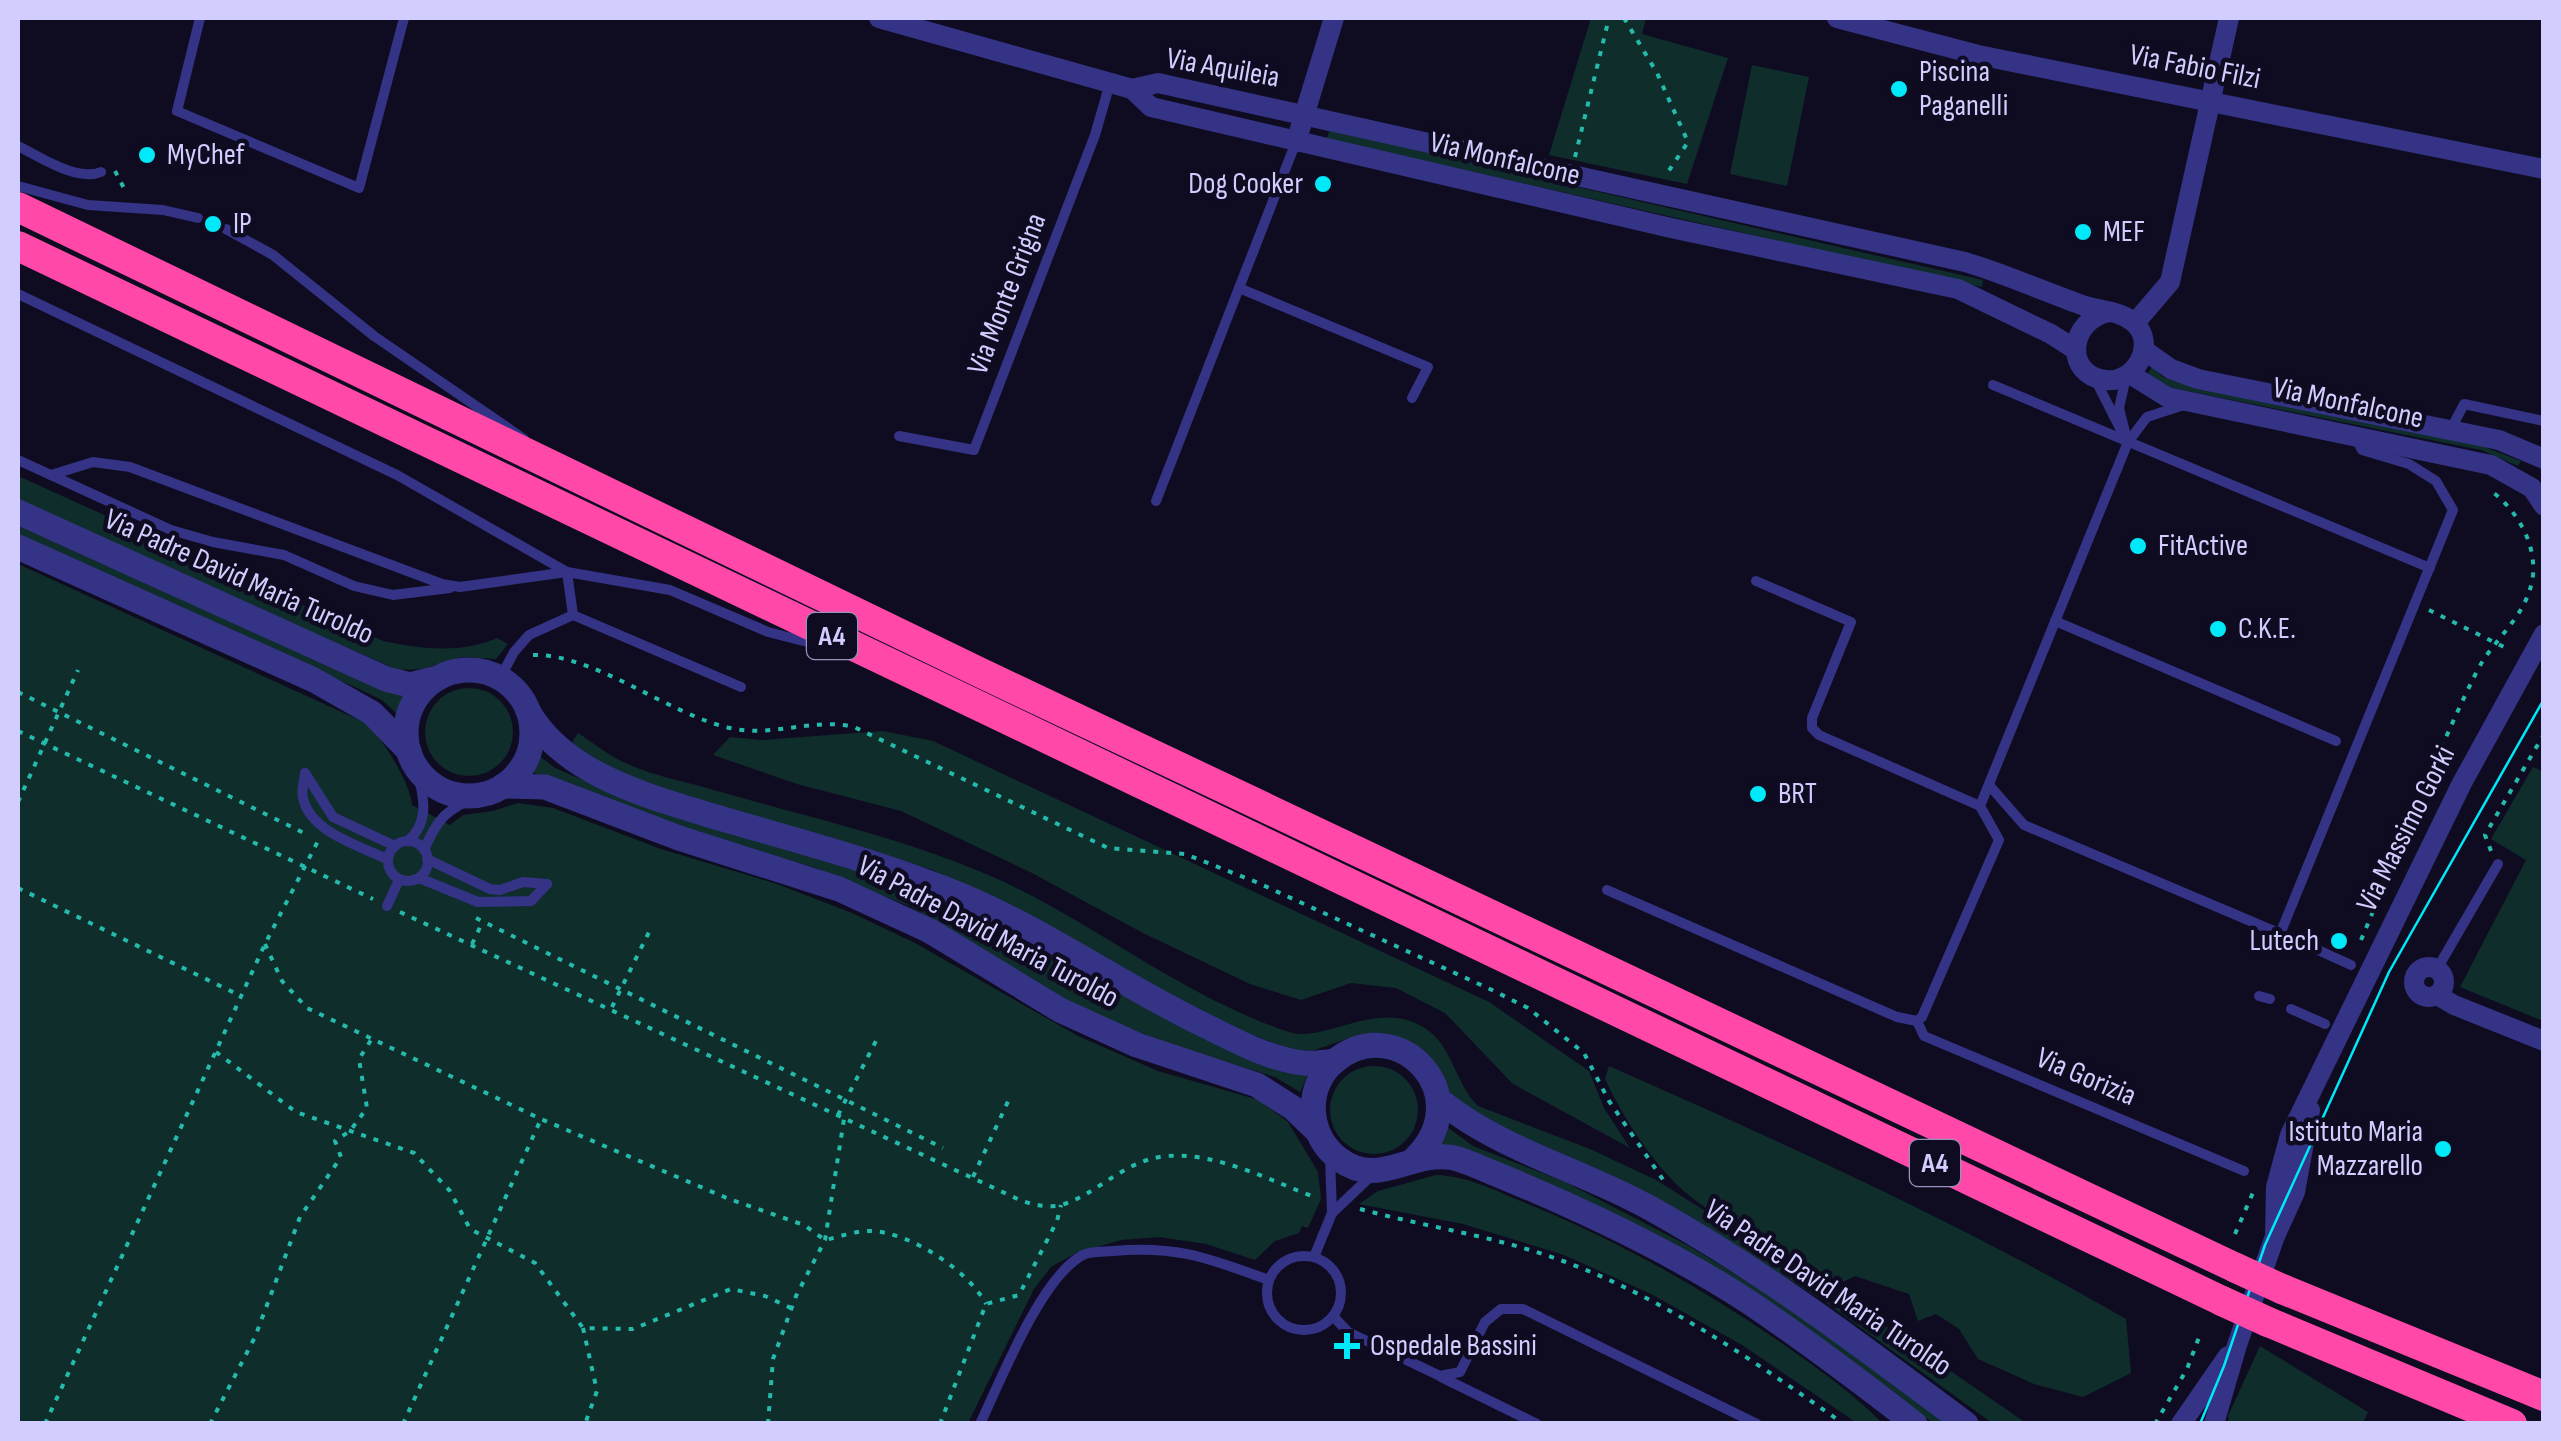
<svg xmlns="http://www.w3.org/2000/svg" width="2561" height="1441" viewBox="0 0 2561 1441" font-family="'Sofia Sans Condensed',sans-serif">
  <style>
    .green { fill: #0f2d2b }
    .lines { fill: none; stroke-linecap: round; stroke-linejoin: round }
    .path { stroke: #25bbac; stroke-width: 4; stroke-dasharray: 5 8; stroke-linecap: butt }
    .service { stroke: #343385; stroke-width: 10 }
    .minor { stroke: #343385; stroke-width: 20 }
    .tertiary { stroke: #343385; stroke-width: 25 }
    .motorway { stroke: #ff48a7; stroke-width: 30 }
    .tram { stroke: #00e9f8; stroke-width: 2.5 }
    .motorway-bridge { stroke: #ff48a7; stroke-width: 30 }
    .poi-dot { fill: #00e9f8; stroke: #0f0c22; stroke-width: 4 }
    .labels { text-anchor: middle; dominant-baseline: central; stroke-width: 9; stroke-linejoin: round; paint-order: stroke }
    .shield { fill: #0f0c22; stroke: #9793bd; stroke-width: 2.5 }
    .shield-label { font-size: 28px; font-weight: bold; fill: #d1cdff }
    .street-label { font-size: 30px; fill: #d1cdff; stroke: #0f0c22 }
    .poi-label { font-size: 30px; fill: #d1cdff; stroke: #0f0c22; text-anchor: start }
  </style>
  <rect width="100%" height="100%" fill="#0f0c22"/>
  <!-- green -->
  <g class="green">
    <path d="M1591 18H1646L1642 34 1728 58 1687 184 1549 155Z"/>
    <path d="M1752 65 1809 77 1787 186 1730 174Z"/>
    <path d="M1329 130 1983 280 1982 287 1327 139Z"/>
    <path d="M2152 367 2163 377 2181 383 2479 445 2521 461 2518 466 2481 450 2163 386 2148 373Z"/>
    <path d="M18 476 383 641C422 649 459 654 497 638L508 644 496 659 462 657 422 669 398 670 18 502Z"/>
    <path d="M18 526 354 676 404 693 397 714 382 700 359 689 18 534Z"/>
    <path d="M18 564 368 724C383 740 411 784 412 805L450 825 463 815 493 811 518 803 553 808 661 849 777 884 852 913 915 943 1078 1036 1158 1071 1259 1100 1288 1122 1318 1172 1321 1199 1308 1228 1302 1226 1299 1233 1275 1241 1255 1260 1206 1244 1159 1237 1121 1240 1076 1253 1051 1267 1034 1289 968 1423 18 1424Z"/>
    <circle cx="469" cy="732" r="44"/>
    <path d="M883 731 933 741 1489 1002 1589 1071 1604 1108 1630 1148 1513 1084 1445 1013 1396 988 1351 983 1301 1000 1250 984 1143 933 1032 873 901 811 797 784 713 755 730 737 761 740Z"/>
    <path d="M578 733C595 744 612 758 630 765 654 776 684 781 710 789 800 815 892 835 979 871 1086 915 1177 995 1289 1032 1326 1044 1381 995 1429 1031 1452 1048 1457 1086 1478 1106L1590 1149 1656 1180 1858 1307 2026 1423H1992L1825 1302 1751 1255 1483 1124 1376 1035 1355 1036 1312 1051 1292 1050 1214 1020 978 891 930 869 681 797 623 774 569 747Z"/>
    <path d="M538 755 555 768 643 806 837 862 952 902 1216 1044 1310 1071 1300 1092 1275 1077 1171 1045 1084 1010 911 907 816 868 685 829 556 778 529 772Z"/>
    <path d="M2533 767 2544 772 2543 1021 2460 987 2526 860 2491 839Z"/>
    <circle cx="1374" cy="1110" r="44"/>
    <path d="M1609 1066C1784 1143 1960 1223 2126 1319L2131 1373 2083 1397 2034 1384 1978 1359 1959 1329 1936 1314 1918 1321 1909 1294 1855 1276 1841 1283C1790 1256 1731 1230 1686 1193 1652 1163 1624 1119 1605 1079Z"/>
    <path d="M1447 1127 1473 1146 1565 1182 1689 1246 1779 1301 1948 1423H1933L1823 1342 1438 1148Z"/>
    <path d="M1436 1175C1467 1176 1494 1190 1523 1202 1618 1240 1709 1292 1793 1351 1825 1374 1855 1395 1882 1423H1857L1742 1345 1651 1294 1564 1255 1463 1224 1359 1204 1378 1191Z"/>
    <path d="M2260 1346 2368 1412 2363 1423H2229L2228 1416Z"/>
  </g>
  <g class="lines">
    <!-- path -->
    <g class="path">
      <path d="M1624 18 1657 73 1688 142 1666 175"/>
      <path d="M1575 157 1609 18"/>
      <path d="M115 171 127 194"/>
      <path d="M2429 610 2510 650"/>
      <path d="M533 655C596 654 667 714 730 728 772 738 813 717 854 727L1108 848 1185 854 1256 882 1492 990 1528 1008 1584 1053 1609 1101 1666 1184"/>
      <path d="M18 692 306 834"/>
      <path d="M18 731 373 899"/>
      <path d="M18 802 78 670"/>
      <path d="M2491 851 2485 835 2544 734"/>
      <path d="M18 888 241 996"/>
      <path d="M400 912 1022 1201C1035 1205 1047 1208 1061 1205 1097 1195 1123 1160 1167 1156 1217 1152 1271 1181 1317 1198"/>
      <path d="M476 918 943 1148"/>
      <path d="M2361 940C2399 851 2433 760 2476 673 2493 638 2528 617 2533 575 2536 542 2516 509 2490 490"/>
      <path d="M265 944 282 981 307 1008 541 1119 729 1199 804 1225 825 1240C839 1237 857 1230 871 1231 910 1232 969 1271 986 1304"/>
      <path d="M472 944 483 921"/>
      <path d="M612 1007 650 930"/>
      <path d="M216 1052 296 1112 414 1153 450 1191 470 1229 535 1263 583 1328 633 1329 731 1289 765 1296 791 1308"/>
      <path d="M838 1115 879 1035"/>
      <path d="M973 1177 1011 1095"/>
      <path d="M1360 1209C1426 1227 1495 1236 1560 1260 1663 1297 1755 1362 1844 1424"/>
      <path d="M2235 1234 2255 1188"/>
      <path d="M583 1328 597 1391 585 1424"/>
      <path d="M45 1424 265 944 319 839"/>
      <path d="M210 1424 255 1337 300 1217 341 1157 335 1141 350 1131 367 1108 359 1059 371 1040"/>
      <path d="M403 1424 541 1119"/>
      <path d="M768 1424 773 1359 796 1296 825 1240 844 1119"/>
      <path d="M940 1424 986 1304 1019 1295 1057 1221 1061 1205"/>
      <path d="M2155 1424 2187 1369 2201 1332"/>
    </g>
    <!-- service -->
    <g class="service">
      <path d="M200 18 177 111 359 188 404 18"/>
      <path d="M1296 142 1239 288 1428 367 1412 398"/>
      <path d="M18 146C40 157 77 182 101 172"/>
      <path d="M18 186 88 205 163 210 198 218"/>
      <path d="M226 229 273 255 374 336 524 439"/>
      <path d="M18 294 397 475 567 572 670 590 768 632 827 647"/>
      <path d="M2094 377 2127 442"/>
      <path d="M1993 385 2430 568"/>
      <path d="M2451 429 2464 404 2544 421"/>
      <path d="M2125 432 2119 408 2126 377"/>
      <path d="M899 436 974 450 1095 135 1110 83"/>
      <path d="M18 460 171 530 213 542 284 555 354 586 393 595 450 588"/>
      <path d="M51 475 93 462 130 467 442 584 460 587 567 572 573 615 529 635 514 652 500 678"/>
      <path d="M1156 501 1239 288"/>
      <path d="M1756 581 1851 622 1812 718V728L1819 735 1980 806"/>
      <path d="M573 615 741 687"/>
      <path d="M2055 621 2336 741"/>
      <path d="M305 773C304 781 301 791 303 798 310 832 360 846 387 859"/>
      <path d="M305 773 333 817 395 846"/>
      <path d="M1989 785 2024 825 2295 940"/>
      <circle cx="408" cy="861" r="20"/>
      <path d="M408 841C431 821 423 795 417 769"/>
      <path d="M424 850C438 817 446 811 478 795"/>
      <path d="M427 859 490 889 500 890 523 882 547 884"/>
      <path d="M419 878 478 902 531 901 547 884"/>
      <path d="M1607 890 1897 1017 1917 1021 1922 1017 1999 840 1980 806 2128 442 2147 417 2187 404"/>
      <path d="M387 906 399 880"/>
      <path d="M2280 934 2453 510 2436 481 2409 464 2362 450 2355 436"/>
      <path d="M2318 950 2351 965"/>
      <path d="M2437 969 2498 864"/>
      <path d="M2259 996 2270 999"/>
      <path d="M2291 1009 2325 1024"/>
      <path d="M1917 1021 1924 1036 2244 1171"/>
      <path d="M1332 1213 1371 1176"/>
      <circle cx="1304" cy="1293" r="37"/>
      <path d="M1314 1257 1332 1213 1330 1157"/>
      <path d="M1333 1316 1348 1332 1440 1376 1460 1372 1485 1322 1501 1309H1523L1757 1424"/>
      <path d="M1441 1377 1537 1424"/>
      <path d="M980 1424C1001 1380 1041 1277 1083 1255 1091 1251 1104 1252 1113 1251 1178 1245 1210 1259 1269 1280"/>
    </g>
    <!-- minor -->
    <g class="minor">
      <path d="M879 18 1132 89 1151 107 1671 228 1958 289 2051 334 2076 350"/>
      <path d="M1837 18 1978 55 2544 169"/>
      <path d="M1132 89 1158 83 1965 262C2005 274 2043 291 2082 305 2098 311 2119 310 2133 322 2158 342 2136 384 2105 380 2063 374 2069 320 2109 312"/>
      <path d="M1296 142 1334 18"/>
      <path d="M2135 323 2170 282 2229 18"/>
      <path d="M2144 350 2171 369 2198 379 2499 440 2544 459"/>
      <path d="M2130 374 2167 397 2491 465 2532 488 2544 506"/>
      <circle cx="2429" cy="982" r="15"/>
      <path d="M2437 995 2454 1005 2544 1041"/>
      <path d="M2275 1236 2276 1187 2290 1135 2462 783 2544 634"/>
      <path d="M2181 1424 2228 1356"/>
      <path d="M2214 1424 2237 1345 2275 1236 2295 1192 2310 1110"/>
    </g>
    <!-- tertiary -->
    <g class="tertiary">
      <path d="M18 512 386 679 410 685 438 678"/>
      <path d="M18 547 314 680 372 713 409 751"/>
      <circle cx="469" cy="733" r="63"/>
      <path d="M528 711C564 774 645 795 709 815 794 840 881 862 963 896 1050 933 1127 989 1212 1029 1240 1043 1273 1060 1304 1063 1314 1064 1325 1062 1335 1061"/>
      <path d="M503 786 545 787 679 838 839 889 930 931 1060 1010 1137 1045 1257 1085 1293 1108 1316 1130"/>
      <path d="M1439 1100C1502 1151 1580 1169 1650 1208 1762 1270 1863 1347 1966 1424"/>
      <path d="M1411 1162C1483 1098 1398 1009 1335 1061 1304 1086 1307 1136 1339 1159 1377 1188 1408 1153 1448 1157 1461 1158 1478 1167 1491 1172 1579 1208 1669 1250 1749 1302 1805 1340 1861 1382 1915 1424"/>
    </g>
    <!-- motorway -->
    <g class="motorway">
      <path d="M18 207 981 673 2236 1268"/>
      <path d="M18 246 2222 1301"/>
      <path d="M2282 1289 2544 1396"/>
      <path d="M2268 1322 2512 1424"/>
    </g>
    <!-- tram -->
    <path class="tram" d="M2200 1424 2224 1366 2265 1245 2389 972 2544 699"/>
    <!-- motorway-bridge -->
    <g class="motorway-bridge">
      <path d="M2236 1268 2282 1289"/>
      <path d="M2222 1301 2268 1322"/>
    </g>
  </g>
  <!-- markers -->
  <g class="poi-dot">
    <circle cx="1899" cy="89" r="10"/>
    <circle cx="147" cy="155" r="10"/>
    <circle cx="1323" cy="184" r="10"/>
    <circle cx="213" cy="224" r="10"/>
    <circle cx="2083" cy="232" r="10"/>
    <circle cx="2138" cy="546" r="10"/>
    <circle cx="2218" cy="629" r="10"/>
    <circle cx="1758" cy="794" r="10"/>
    <circle cx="2339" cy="941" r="10"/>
    <circle cx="2443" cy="1149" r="10"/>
    <path d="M1342 1331h10v10h10v10h-10v10h-10v-10h-10v-10h10z"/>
  </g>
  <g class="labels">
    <!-- shield labels -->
    <g class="shield">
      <rect x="807" y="613" width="50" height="46" rx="8"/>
      <rect x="1910" y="1140" width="50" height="46" rx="8"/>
    </g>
    <g class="shield-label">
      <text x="832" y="636">A4</text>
      <text x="1935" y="1163">A4</text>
    </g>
    <!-- street labels -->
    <g class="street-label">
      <text transform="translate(2195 67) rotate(11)">Via Fabio Filzi</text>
      <text transform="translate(1223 68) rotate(10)">Via Aquileia</text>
      <text transform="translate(1505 159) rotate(13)">Via Monfalcone</text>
      <text transform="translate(1007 294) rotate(-69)">Via Monte Grigna</text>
      <text transform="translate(2348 403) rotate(12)">Via Monfalcone</text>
      <text transform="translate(239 577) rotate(24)">Via Padre David Maria Turoldo</text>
      <text transform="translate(2406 829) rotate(-63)">Via Massimo Gorki</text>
      <text transform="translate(988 932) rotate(28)">Via Padre David Maria Turoldo</text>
      <text transform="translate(2086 1077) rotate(23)">Via Gorizia</text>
      <text transform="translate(1828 1288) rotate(34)">Via Padre David Maria Turoldo</text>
    </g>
    <!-- poi labels -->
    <g class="poi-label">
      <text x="1919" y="72">Piscina<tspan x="1919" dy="34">Paganelli</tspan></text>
      <text x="167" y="155">MyChef</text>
      <text x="1303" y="184" text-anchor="end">Dog Cooker</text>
      <text x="233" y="224">IP</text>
      <text x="2103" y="232">MEF</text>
      <text x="2158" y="546">FitActive</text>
      <text x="2238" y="629">C.K.E.</text>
      <text x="1778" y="794">BRT</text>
      <text x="2319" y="941" text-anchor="end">Lutech</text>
      <text x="2423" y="1132" text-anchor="end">Istituto Maria<tspan x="2423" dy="34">Mazzarello</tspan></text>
      <text x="1370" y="1346">Ospedale Bassini</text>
    </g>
  </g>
  <!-- border -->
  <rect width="2561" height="1441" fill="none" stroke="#d1cdff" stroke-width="40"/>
</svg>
